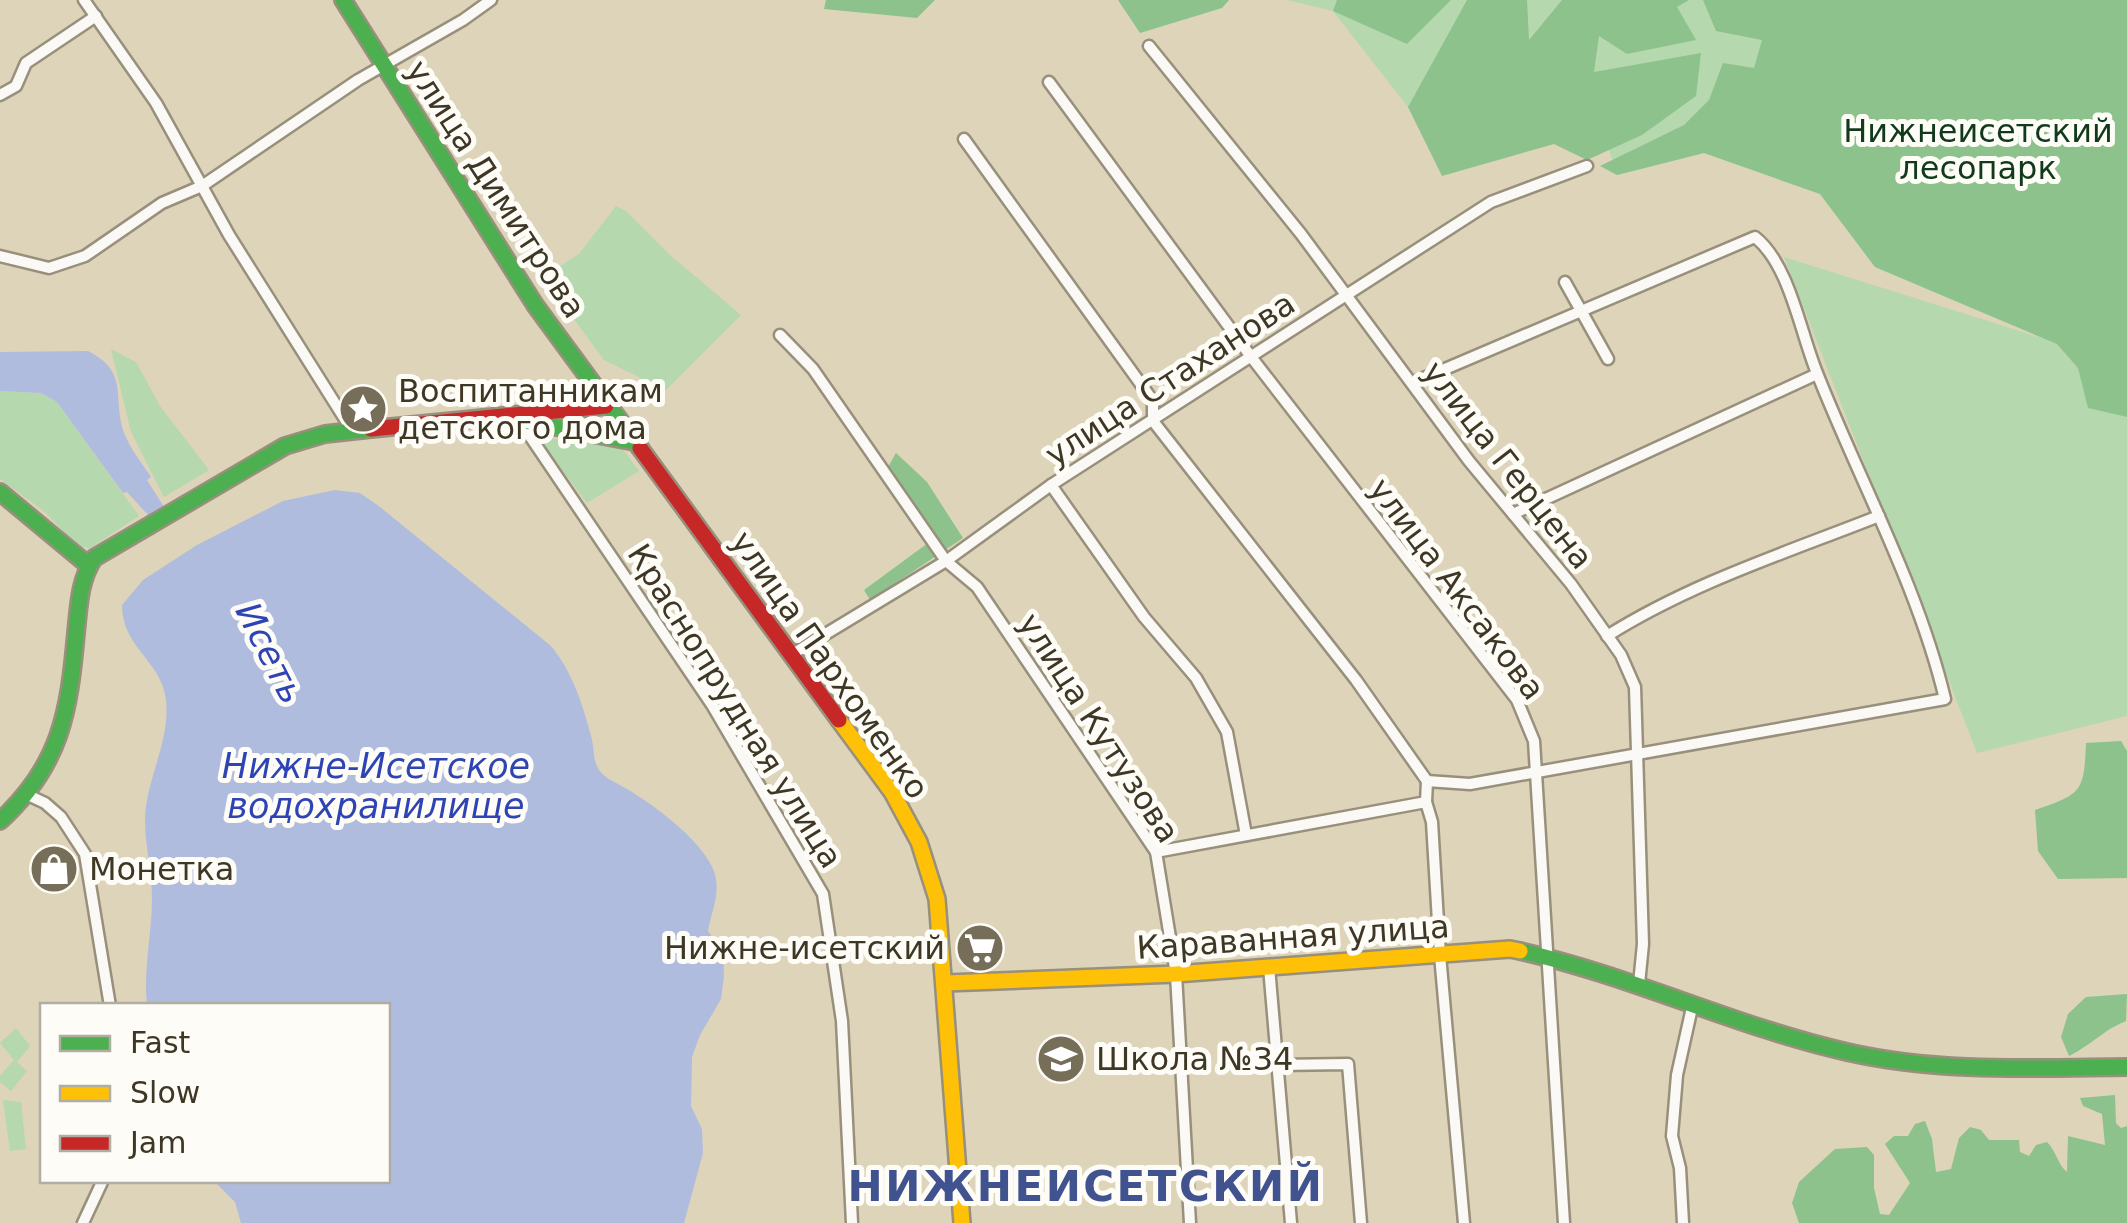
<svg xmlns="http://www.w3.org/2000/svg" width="2127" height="1223" viewBox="0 0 2127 1223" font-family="'DejaVu Sans',sans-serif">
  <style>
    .green { fill: #b6d8ae }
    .forest { fill: #8dc28c }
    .water { fill: #b0bcde }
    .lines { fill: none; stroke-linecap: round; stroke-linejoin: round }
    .street-casing { stroke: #98907c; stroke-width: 15 }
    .fast-casing { stroke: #98907c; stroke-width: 20 }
    .slow-casing { stroke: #98907c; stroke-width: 20 }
    .jam-casing { stroke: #98907c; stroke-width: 20 }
    .street { stroke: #faf9f5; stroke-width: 10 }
    .fast { stroke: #4caf50; stroke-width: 15 }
    .slow { stroke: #ffc107; stroke-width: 15 }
    .jam { stroke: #c62828; stroke-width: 15 }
    .labels { text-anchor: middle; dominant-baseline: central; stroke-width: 10; stroke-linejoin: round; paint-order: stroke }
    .park-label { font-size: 32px; fill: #103a1b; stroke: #fefcf7 }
    .street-label { font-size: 32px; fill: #3f3725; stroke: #fefcf7 }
    .poi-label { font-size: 32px; fill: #3f3725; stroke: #fefcf7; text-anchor: start }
    .water-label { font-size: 35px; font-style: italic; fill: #2f44b4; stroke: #fefcf7 }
    .district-label { font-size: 42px; font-weight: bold; letter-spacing: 2.5px; fill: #41538f; stroke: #fefcf7 }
  </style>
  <rect width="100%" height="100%" fill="#ddd4ba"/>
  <!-- green -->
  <g class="green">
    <path d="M1287 0H2127V716L1977 753 1784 257 2042 338 1875 267 1820 194 1704 153 1617 175 1588 82 1445 171 1408 107 1333 11Z"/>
    <path d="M616 206 626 211 671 256 741 315 651 405 639 377 604 360 543 277 579 254Z"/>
    <path d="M111 349 136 362 160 406 209 470 164 497 131 432Z"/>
    <path d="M0 391 41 393 57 402 139 516 90 548 77 546 45 512 0 479Z"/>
    <path d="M536 436 622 448 639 471 587 503Z"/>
    <path d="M16 1028 30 1046 17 1062 27 1071 11 1091 0 1082V1076L14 1060 0 1043Z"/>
    <path d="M3 1100 21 1102 26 1149 10 1151Z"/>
  </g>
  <!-- forest -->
  <g class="forest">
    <path d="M826 0H935L917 18 824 9Z"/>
    <path d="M1118 0H1229L1222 8 1140 33Z"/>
    <path d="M1337 0H1451L1407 44 1333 11Z"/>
    <path d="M1467 0H1527L1529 40 1562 0H1689L1677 7 1696 40 1627 54 1599 36 1594 72 1701 53 1696 96 1642 135 1587 160 1554 144 1442 176 1408 107Z"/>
    <path d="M1703 0H2127V417L2088 408 2078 368 2057 344 1875 267 1820 194 1704 153 1617 175 1600 166 1684 125 1709 100 1723 63 1754 68 1762 40 1716 31Z"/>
    <path d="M896 453 927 482 963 538 870 600 864 590 928 543 887 469Z"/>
    <path d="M2121 741 2127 751V878L2058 879 2038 851 2035 810C2082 794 2084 792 2086 743Z"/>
    <path d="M2127 994 2126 1021C2103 1030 2090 1046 2069 1056L2061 1037 2068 1014 2086 997Z"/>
    <path d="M2115 1095 2116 1123 2121 1128 2127 1126V1223H1799L1792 1203 1799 1182 1835 1149 1867 1147 1874 1155V1188L1880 1214 1889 1215 1910 1183 1885 1144 1894 1136H1908L1915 1124 1925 1121 1932 1139 1936 1172 1951 1169 1959 1138 1970 1127 1981 1130 1989 1140H2019L2020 1152 2029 1156 2036 1145 2047 1142C2056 1151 2058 1165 2067 1172L2068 1136 2105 1145 2102 1114 2083 1106 2080 1098Z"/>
  </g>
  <!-- water -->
  <g class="water">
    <path d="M88 351C131 373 111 398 125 435 131 450 142 463 151 477L147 480 164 507 149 516 127 492 123 493 57 402 41 393 0 391V352Z"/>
    <path d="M335 490 360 493 380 507 551 646C572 671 583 705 591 736 594 745 593 758 597 766 602 778 616 782 627 789 654 805 712 847 716 879 719 898 711 913 708 931L723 953 724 976 721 999 700 1035 692 1057 691 1106 702 1129 703 1153 684 1223H241L235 1202 214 1181 388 1180V1006L147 1005C143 970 152 934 152 898 152 867 142 836 146 806 151 771 170 737 166 700 162 661 122 648 122 605L143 580 197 545 283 501Z"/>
  </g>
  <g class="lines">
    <!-- street casing -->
    <g class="street-casing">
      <g id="street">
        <path d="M84 0 156 103 229 235 353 432"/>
        <path d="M1149 46 1301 234 1469 461 1571 584 1621 655 1635 687 1643 944 1639 984"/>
        <path d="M1049 82 1252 358 1517 700 1534 741 1564 1223"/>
        <path d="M0 95 16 86 26 63 96 16"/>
        <path d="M964 139 1153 401V421L1356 680 1427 781"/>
        <path d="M0 256 49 268 85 256 162 203 202 186 358 80 463 20 491 0"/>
        <path d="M1565 282 1608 359"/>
        <path d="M780 335 813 369 946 561 977 587 1156 852 1176 974 1190 1223"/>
        <path d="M519 420 712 705 823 894 842 1021 852 1223"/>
        <path d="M1051 485 1144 617 1196 678 1227 732 1246 835"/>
        <path d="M1513 514 1817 374"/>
        <path d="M1607 636C1691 583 1788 552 1879 516"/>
        <path d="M791 655 946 561 1051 485 1491 202 1587 166"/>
        <path d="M28 795 45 803 61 817 85 854 110 1006"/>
        <path d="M1426 802 1432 822 1440 955 1464 1223"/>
        <path d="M1156 852 1426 802 1427 781 1470 784 1945 699C1918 586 1860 482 1817 373 1800 332 1790 265 1755 237L1412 383"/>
        <path d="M1269 967 1291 1223"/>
        <path d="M1278 1065 1348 1064 1361 1223"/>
        <path d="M83 1223 103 1180"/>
        <path d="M1683 1223 1680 1168 1672 1136 1677 1075 1693 1003"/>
      </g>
    </g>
    <!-- fast casing -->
    <g class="fast-casing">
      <g id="fast">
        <path d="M343 0 535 305 640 448"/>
        <path d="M519 420 635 442"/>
        <path d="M0 492 88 565"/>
        <path d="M0 821C61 765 69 712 76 633 79 606 79 581 94 558L285 446 325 434 371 429"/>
        <path d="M1520 951C1632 976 1736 1027 1847 1052 1939 1073 2033 1068 2127 1067"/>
      </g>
    </g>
    <!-- slow casing -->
    <g class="slow-casing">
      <g id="slow">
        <path d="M839 720 892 792 919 842 937 899 962 1223"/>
        <path d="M946 983 1176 974 1510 949 1520 951"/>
      </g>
    </g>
    <!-- jam casing -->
    <g class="jam-casing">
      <g id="jam">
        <path d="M371 429 606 406"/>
        <path d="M640 448 839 720"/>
      </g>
    </g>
    <!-- street -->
    <use href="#street" class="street"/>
    <!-- fast -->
    <use href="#fast" class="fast"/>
    <!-- slow -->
    <use href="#slow" class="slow"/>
    <!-- jam -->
    <use href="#jam" class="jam"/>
  </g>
  <!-- icons -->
  <defs>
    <g id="sight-disc" transform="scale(2.5)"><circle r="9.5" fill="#766e59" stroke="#fefcf7"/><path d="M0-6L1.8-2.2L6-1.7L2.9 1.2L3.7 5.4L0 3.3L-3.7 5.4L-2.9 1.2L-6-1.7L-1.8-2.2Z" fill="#fff"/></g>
    <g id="shop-disc" transform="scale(2.5)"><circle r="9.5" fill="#766e59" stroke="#fefcf7"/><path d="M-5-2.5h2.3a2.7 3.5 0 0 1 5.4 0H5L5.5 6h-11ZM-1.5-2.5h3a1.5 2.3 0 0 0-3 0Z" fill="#fff"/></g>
    <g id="supermarket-disc" transform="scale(2.5)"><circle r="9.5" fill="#766e59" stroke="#fefcf7"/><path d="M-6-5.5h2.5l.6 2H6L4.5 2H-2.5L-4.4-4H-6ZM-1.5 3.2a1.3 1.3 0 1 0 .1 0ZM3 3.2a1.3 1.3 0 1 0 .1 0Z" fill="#fff"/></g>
    <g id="school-disc" transform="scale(2.5)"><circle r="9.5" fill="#766e59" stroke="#fefcf7"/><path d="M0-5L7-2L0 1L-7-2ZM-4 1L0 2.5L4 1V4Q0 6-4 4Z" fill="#fff"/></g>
  </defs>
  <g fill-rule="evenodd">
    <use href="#sight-disc" x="363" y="409"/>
    <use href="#shop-disc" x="54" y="869"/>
    <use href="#supermarket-disc" x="980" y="948"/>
    <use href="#school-disc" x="1061" y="1059"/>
  </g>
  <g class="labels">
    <!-- park labels -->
    <g class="park-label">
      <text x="1978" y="131">Нижнеисетский<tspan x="1978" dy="37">лесопарк</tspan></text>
    </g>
    <!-- street labels -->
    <g class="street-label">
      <text transform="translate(496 189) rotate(57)">улица Димитрова</text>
      <text transform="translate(1170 379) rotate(-33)">улица Стаханова</text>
      <text transform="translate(1508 465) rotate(52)">улица Герцена</text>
      <text transform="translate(1457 589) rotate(53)">улица Аксакова</text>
      <text transform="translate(830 665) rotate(55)">улица Пархоменко</text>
      <text transform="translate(735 706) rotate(58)">Краснопрудная улица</text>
      <text transform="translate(1099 728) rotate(57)">улица Кутузова</text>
      <text transform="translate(1293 937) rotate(-4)">Караванная улица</text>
    </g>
    <!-- poi labels -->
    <g class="poi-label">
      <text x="398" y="391">Воспитанникам<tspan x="398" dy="37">детского дома</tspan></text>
      <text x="89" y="869">Монетка</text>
      <text x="945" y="948" text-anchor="end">Нижне-исетский</text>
      <text x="1096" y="1059">Школа №34</text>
    </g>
    <!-- water labels -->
    <g class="water-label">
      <text transform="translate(270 653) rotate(63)">Исеть</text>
      <text x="376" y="766">Нижне-Исетское<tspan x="376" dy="40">водохранилище</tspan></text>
    </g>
    <!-- district labels -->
    <g class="district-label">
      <text x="1086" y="1186">НИЖНЕИСЕТСКИЙ</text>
    </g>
  </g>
  <!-- legend -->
  <rect x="40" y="1003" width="350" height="180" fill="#fefcf7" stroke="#b2ada3" stroke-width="2.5"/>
  <rect x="60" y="1036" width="50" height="15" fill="#4caf50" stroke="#b2ada3" stroke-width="2.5"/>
  <text x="130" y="1053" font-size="30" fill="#3f3725">Fast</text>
  <rect x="60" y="1086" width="50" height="15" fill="#ffc107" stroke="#b2ada3" stroke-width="2.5"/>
  <text x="130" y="1103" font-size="30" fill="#3f3725">Slow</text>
  <rect x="60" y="1136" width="50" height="15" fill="#c62828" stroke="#b2ada3" stroke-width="2.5"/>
  <text x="130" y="1153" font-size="30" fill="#3f3725">Jam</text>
</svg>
